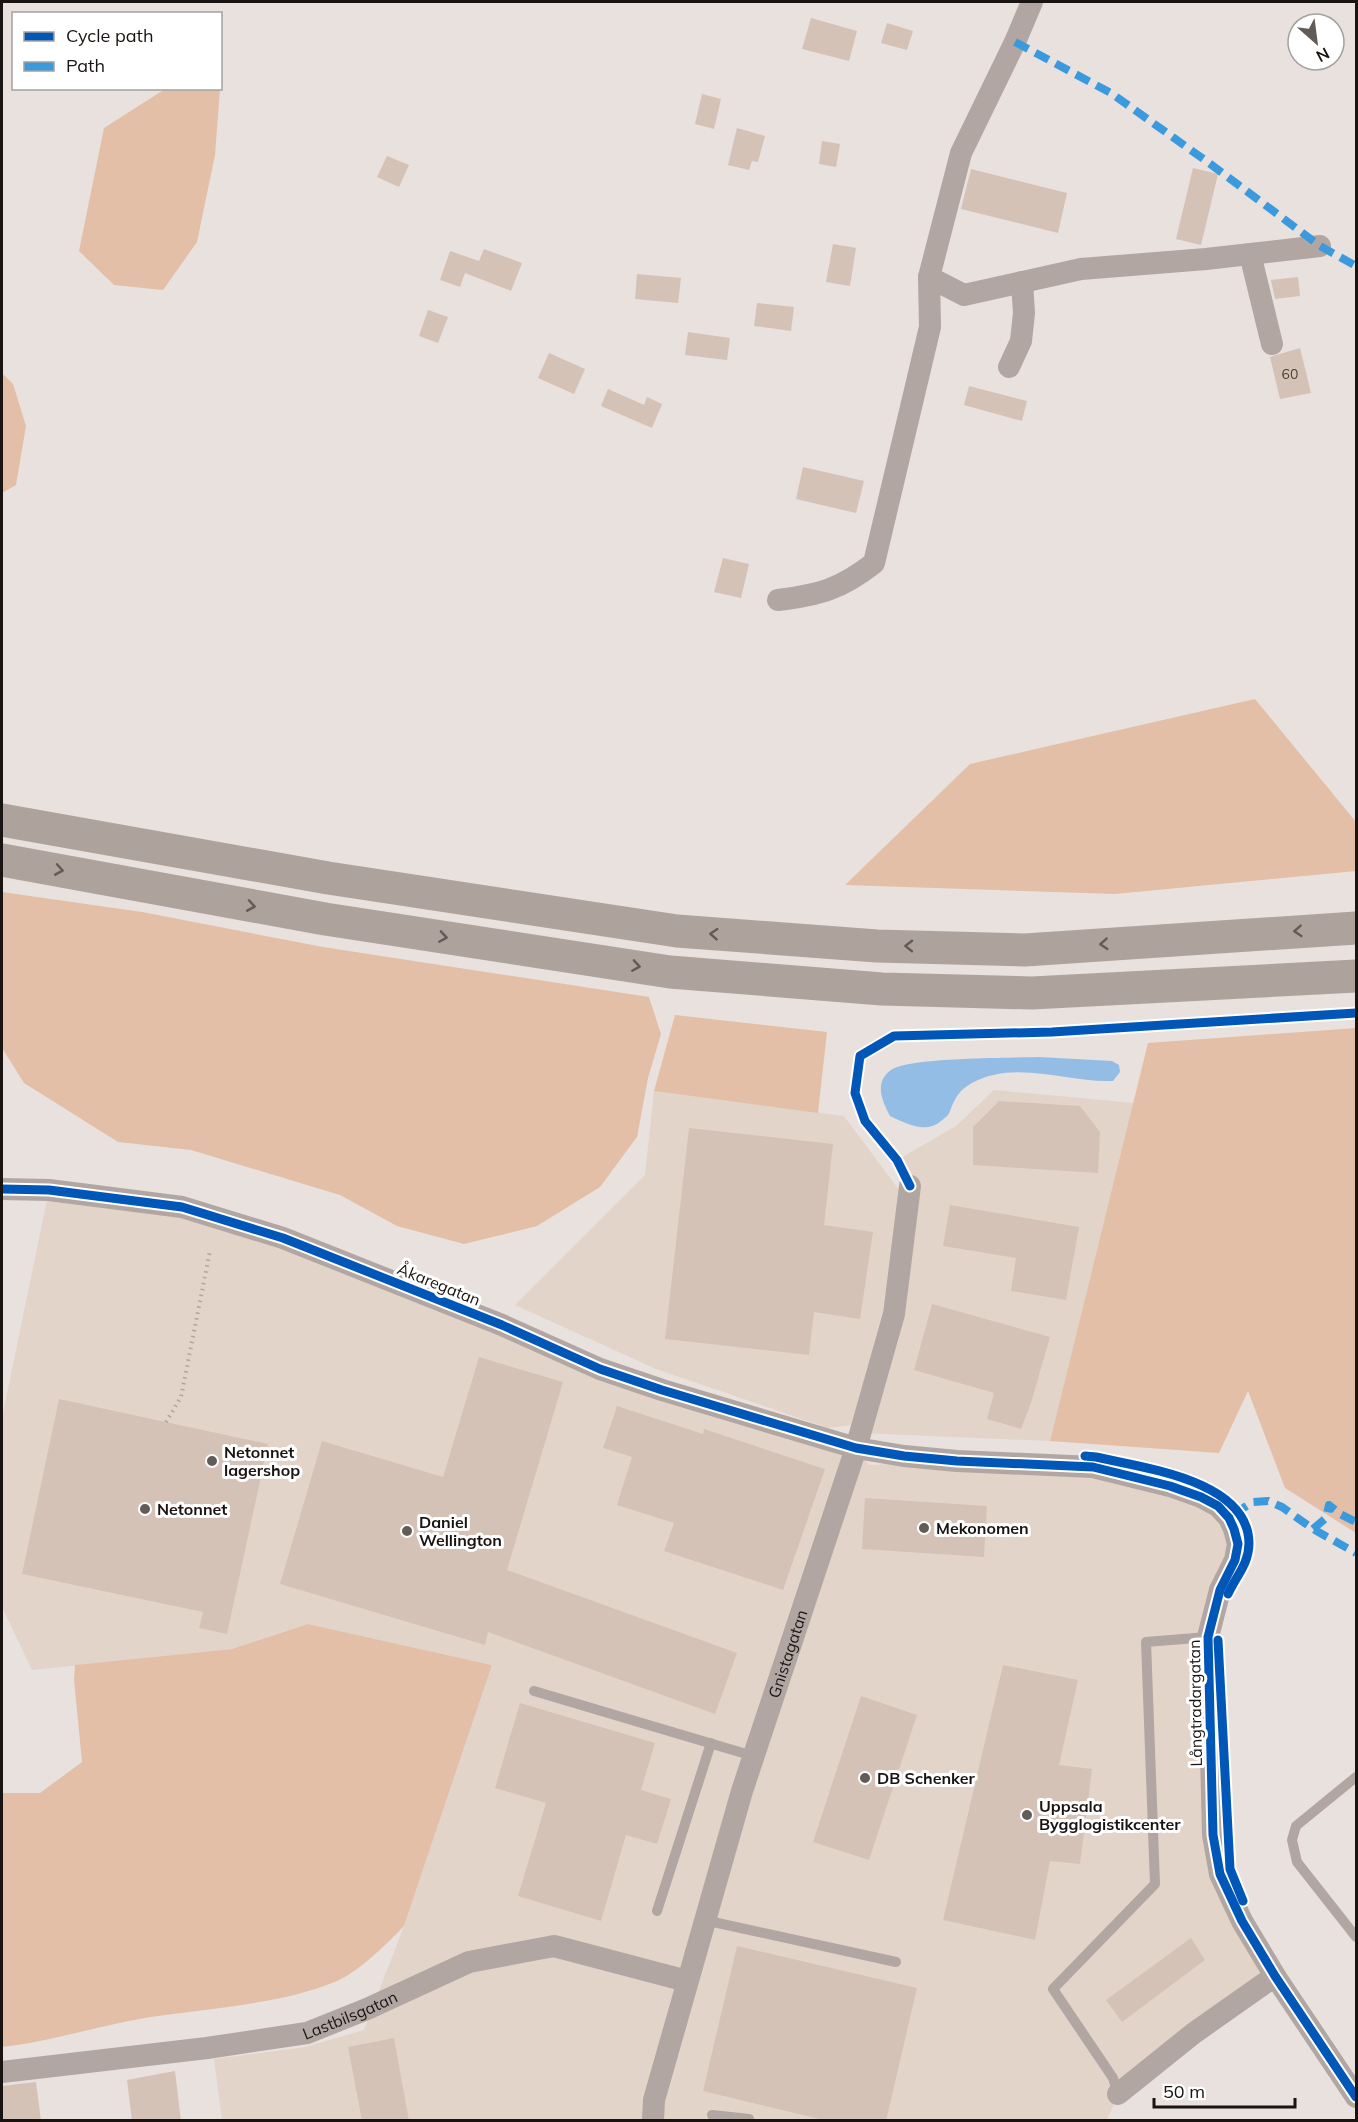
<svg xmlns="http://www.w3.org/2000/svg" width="1358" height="2122" viewBox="0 0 1358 2122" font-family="Mulish,sans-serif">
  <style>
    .built { fill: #e3d4ca }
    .green { fill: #e3bfa8 }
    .water { fill: #93bde5 }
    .building { fill: #d4c2b6 }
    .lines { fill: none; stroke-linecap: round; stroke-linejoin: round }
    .path { stroke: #aea6a1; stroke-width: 4; stroke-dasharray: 1.5 4.5; stroke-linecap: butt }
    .service { stroke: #b1a6a1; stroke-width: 10 }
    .minor { stroke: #b1a6a1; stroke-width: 22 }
    .motorway { stroke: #aea29c; stroke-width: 33 }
    .quiet { stroke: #3b9ade; stroke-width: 8; stroke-dasharray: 15 8; stroke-linecap: butt }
    .cycleway-casing { stroke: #fff; stroke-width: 13 }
    .cycleway { stroke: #0057b8; stroke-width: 9 }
    .oneway { stroke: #645b56 }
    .poi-dot { fill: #625c58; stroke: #fff; stroke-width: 2 }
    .labels { text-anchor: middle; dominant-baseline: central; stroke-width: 6; stroke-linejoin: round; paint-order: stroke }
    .number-label { font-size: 14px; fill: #48403a }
    .street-label { font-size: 16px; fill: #191411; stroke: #fff }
    .poi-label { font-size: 16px; font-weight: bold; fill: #191411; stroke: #fff; text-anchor: start }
  </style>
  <rect width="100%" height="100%" fill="#e9e1dd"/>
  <!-- built -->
  <g class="built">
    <path d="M994 1090 1134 1103 1050 1441 860 1433 910 1186 897 1160 956 1126Z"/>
    <path d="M654 1091 844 1116 899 1190 883 1312 851 1425 828 1428 656 1369 515 1305 645 1175Z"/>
    <path d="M49 1190 182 1207 502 1325 856 1448 869 1465 957 1461 1170 1486 1234 1529 1208 1637 1220 1874 1275 1976 1118 2094 1107 2120H222L214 2059 305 2047 364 2030 404 1926 492 1665 308 1624 232 1649 32 1670 2 1607V1418Z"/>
  </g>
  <!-- green -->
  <g class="green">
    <path d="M165 89H220L215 155 197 242 163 290 114 285 79 251 104 128Z"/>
    <path d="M2 373 13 384 26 426 16 485 2 493Z"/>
    <path d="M1255 699 1356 822V871L1115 894 845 885 970 764Z"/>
    <path d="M2 892 142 912 323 947 649 997 661 1034 648 1078 637 1137 600 1187 537 1226 464 1244 397 1226 340 1195 191 1150 118 1142 24 1083 2 1048Z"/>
    <path d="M675 1015 827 1032 818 1113 654 1091Z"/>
    <path d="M1356 1028V1533L1285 1488 1248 1391 1219 1453 1050 1441 1148 1043Z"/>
    <path d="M308 1624 492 1665 404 1926C388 1943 358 1972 337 1981 281 2005 205 2008 145 2018 96 2026 50 2042 2 2047V1799L3 1793H40L82 1762 74 1680 75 1665 232 1649Z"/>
  </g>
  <!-- water -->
  <path class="water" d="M1039 1057 1112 1061 1119 1065 1120 1072 1113 1081C1068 1083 1016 1059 972 1083 959 1090 955 1098 950 1111 949 1115 945 1118 941 1121 926 1134 907 1124 890 1116 883 1102 873 1083 891 1070 909 1057 1012 1058 1039 1057Z"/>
  <!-- building -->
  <g class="building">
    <path d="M811 18 857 31 849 61 802 49Z"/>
    <path d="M887 23 913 31 907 50 881 43Z"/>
    <path d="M702 94 721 99 714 129 695 124Z"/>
    <path d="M737 128 765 136 758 162 752 161 749 170 728 165Z"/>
    <path d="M822 141 840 144 836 167 819 164Z"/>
    <path d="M387 156 409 165 399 187 377 177Z"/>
    <path d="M1193 168 1218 174 1201 245 1176 239Z"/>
    <path d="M971 169 1067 193 1058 233 961 209Z"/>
    <path d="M833 244 856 248 850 286 826 282Z"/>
    <path d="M484 249 522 263 511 291 465 273 460 287 440 280 450 251 479 261Z"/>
    <path d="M637 274 681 278 678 303 635 299Z"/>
    <path d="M1298 277 1300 296 1275 299 1271 280Z"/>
    <path d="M757 303 794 307 791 331 754 326Z"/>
    <path d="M428 310 448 317 438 343 419 336Z"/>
    <path d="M688 332 730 338 727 360 685 355Z"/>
    <path d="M1300 348 1311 393 1280 399 1270 357Z"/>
    <path d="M549 353 585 369 574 394 538 378Z"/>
    <path d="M969 386 1027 401 1022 421 964 405Z"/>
    <path d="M608 389 644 405 647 397 662 404 652 428 601 406Z"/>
    <path d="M803 467 864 481 856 513 796 499Z"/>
    <path d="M723 558 749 564 741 598 714 592Z"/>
    <path d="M999 1101 1080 1106 1100 1132 1098 1173 973 1165V1127Z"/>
    <path d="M689 1128 833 1144 824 1225 873 1232 860 1319 814 1312 809 1355 665 1339Z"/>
    <path d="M950 1205 1079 1227 1066 1300 1011 1291 1016 1258 943 1246Z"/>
    <path d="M932 1304 1050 1337 1031 1403 1021 1429 987 1419 994 1393 914 1370Z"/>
    <path d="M479 1357 563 1382 507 1570 737 1653 715 1714 488 1632 485 1645 280 1584 322 1441 443 1477Z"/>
    <path d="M59 1399 268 1444 227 1634 199 1628 203 1612 22 1574Z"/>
    <path d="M617 1406 703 1434 704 1429 825 1469 783 1590 664 1551 674 1523 617 1505 632 1457 603 1448Z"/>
    <path d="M865 1498 987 1506 984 1557 862 1549Z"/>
    <path d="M1003 1665 1078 1680 1059 1765 1092 1769 1080 1864 1050 1861 1035 1940 943 1920Z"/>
    <path d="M861 1696 917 1715 869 1860 813 1842Z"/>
    <path d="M520 1703 655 1743 641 1790 671 1799 657 1844 626 1835 601 1921 518 1896 546 1803 495 1788Z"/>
    <path d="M1191 1938 1205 1960 1122 2022 1106 2000Z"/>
    <path d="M737 1946 917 1988 886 2121H828L703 2091Z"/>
    <path d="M394 2038 409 2121H362L348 2047Z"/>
    <path d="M175 2071 181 2121H132L127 2080Z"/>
    <path d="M36 2082 41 2121H2V2086Z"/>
  </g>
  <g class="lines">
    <!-- path -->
    <path class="path" d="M166 1422 181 1397 210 1251"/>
    <!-- service -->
    <g class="service">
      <path d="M534 1691 753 1756"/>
      <path d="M1356 1777 1296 1826 1292 1840 1297 1862 1356 1937"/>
      <path d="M657 1911 711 1743"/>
      <path d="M704 1920 896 1962"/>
      <path d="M1118 2094 1113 2078 1053 1989 1155 1884 1146 1642 1208 1637"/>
      <path d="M712 2115 749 2119V2120"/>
    </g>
    <!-- minor -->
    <g class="minor">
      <path d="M1032 2 1015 42 961 153 929 277 964 295 1081 269 1206 259 1320 246"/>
      <path d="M1250 254 1272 344"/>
      <path d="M1009 367 1021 341 1024 313 1022 282"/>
      <path d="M778 600C819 595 841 589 874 563L930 327 929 277"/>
      <path d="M2 1189 49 1190 182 1207 283 1238 502 1325 600 1369 662 1390 856 1448 904 1456 957 1461 1093 1467 1170 1486 1201 1497 1218 1506 1229 1518 1234 1529 1238 1544 1235 1560 1220 1590 1208 1637 1213 1835 1220 1874 1242 1921 1275 1976 1356 2097"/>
      <path id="s1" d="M2 2072 207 2048 307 2033 367 2009 469 1962 554 1946 687 1981"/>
      <path d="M1118 2094 1194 2033 1275 1976"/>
      <path id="s2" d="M653 2120 654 2100 742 1791 856 1448 894 1314 910 1186"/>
    </g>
    <!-- motorway -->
    <g class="motorway">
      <path d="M2 820 328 878 677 931 877 946 1025 950 1356 928"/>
      <path d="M2 860 325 919 670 972 882 989 1032 993 1356 976"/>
    </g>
    <!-- quiet -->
    <g class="quiet">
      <path d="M1015 42 1111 93 1209 163 1320 246 1356 266"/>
      <path d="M1234 1514 1253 1502 1268 1501 1282 1507 1313 1529 1356 1553"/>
      <path d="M1313 1529 1326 1518 1329 1505 1340 1514 1356 1522"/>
    </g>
    <!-- cycleway casing -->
    <g class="cycleway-casing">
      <g id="cycleway">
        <path d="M910 1186 897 1160 865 1121 855 1093 860 1056 894 1036 1052 1032 1356 1013"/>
        <path d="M2 1189 49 1190 182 1207 283 1238 502 1325 600 1369 662 1390 856 1448 904 1456 957 1461 1093 1467 1170 1486 1201 1497 1218 1506 1229 1518 1234 1529 1238 1544 1235 1560 1220 1590 1208 1637 1213 1835 1220 1874 1242 1921 1275 1976 1356 2097"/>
        <path d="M1085 1456 1096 1457C1143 1468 1248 1480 1249 1543 1249 1564 1236 1576 1228 1594"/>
        <path d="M1218 1640 1230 1869 1243 1901"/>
      </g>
    </g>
    <!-- cycleway -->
    <use href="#cycleway" class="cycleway"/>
  </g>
  <!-- one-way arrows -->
  <defs><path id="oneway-chevron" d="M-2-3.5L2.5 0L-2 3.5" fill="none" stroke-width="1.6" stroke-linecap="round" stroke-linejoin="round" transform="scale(1.5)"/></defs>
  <g class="oneway">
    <use href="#oneway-chevron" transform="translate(59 870) rotate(10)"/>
    <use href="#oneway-chevron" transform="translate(251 906) rotate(10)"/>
    <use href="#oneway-chevron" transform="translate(1298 931) rotate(176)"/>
    <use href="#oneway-chevron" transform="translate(714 934) rotate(-176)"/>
    <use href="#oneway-chevron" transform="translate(443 937) rotate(9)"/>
    <use href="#oneway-chevron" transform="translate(1104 944) rotate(176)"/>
    <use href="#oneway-chevron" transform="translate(909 946) rotate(-179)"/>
    <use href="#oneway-chevron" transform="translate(636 966) rotate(9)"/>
  </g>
  <!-- markers -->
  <g class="poi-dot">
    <circle cx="212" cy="1461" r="6"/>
    <circle cx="145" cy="1509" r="6"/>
    <circle cx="924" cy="1528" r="6"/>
    <circle cx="407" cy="1531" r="6"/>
    <circle cx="865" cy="1778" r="6"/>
    <circle cx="1027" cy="1815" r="6"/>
  </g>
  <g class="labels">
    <!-- number labels -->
    <g class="number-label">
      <text x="1290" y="374">60</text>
    </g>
    <!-- street labels -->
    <g class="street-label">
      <text transform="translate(439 1284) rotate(22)">Åkaregatan</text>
      <text stroke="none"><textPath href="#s2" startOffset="486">Gnistagatan</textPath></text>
      <text transform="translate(1195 1703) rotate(-91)">Långtradargatan</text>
      <text stroke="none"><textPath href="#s1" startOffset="354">Lastbilsgatan</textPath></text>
    </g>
    <!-- poi labels -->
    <g class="poi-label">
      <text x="224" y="1452">Netonnet<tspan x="224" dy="18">lagershop</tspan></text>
      <text x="157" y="1509">Netonnet</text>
      <text x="419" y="1522">Daniel<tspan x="419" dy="18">Wellington</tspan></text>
      <text x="936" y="1528">Mekonomen</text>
      <text x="877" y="1778">DB Schenker</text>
      <text x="1039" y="1806">Uppsala<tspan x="1039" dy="18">Bygglogistikcenter</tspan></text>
    </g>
  </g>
  <!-- border -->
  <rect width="1358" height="2122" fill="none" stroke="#191411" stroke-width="6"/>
  <!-- legend -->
  <rect x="12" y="12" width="210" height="78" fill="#ffffff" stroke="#a3a1a0" stroke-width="1.5"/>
  <rect x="24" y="32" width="30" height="9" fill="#0057b8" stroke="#a3a1a0" stroke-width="1.5"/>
  <text x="66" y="42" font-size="18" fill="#191411">Cycle path</text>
  <rect x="24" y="62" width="30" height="9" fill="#3b9ade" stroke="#a3a1a0" stroke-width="1.5"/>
  <text x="66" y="72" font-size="18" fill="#191411">Path</text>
  <!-- north arrow -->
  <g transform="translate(1316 42) rotate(152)"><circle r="28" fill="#ffffff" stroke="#a3a1a0" stroke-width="1.5"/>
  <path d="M0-4.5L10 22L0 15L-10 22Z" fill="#625c58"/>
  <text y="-9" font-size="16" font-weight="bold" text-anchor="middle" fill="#191411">N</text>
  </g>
  <!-- scale -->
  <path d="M1154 2098v9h141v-9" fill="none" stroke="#191411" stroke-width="3"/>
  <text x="1163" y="2098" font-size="18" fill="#191411" stroke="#ffffff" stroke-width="4.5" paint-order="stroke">50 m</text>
</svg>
